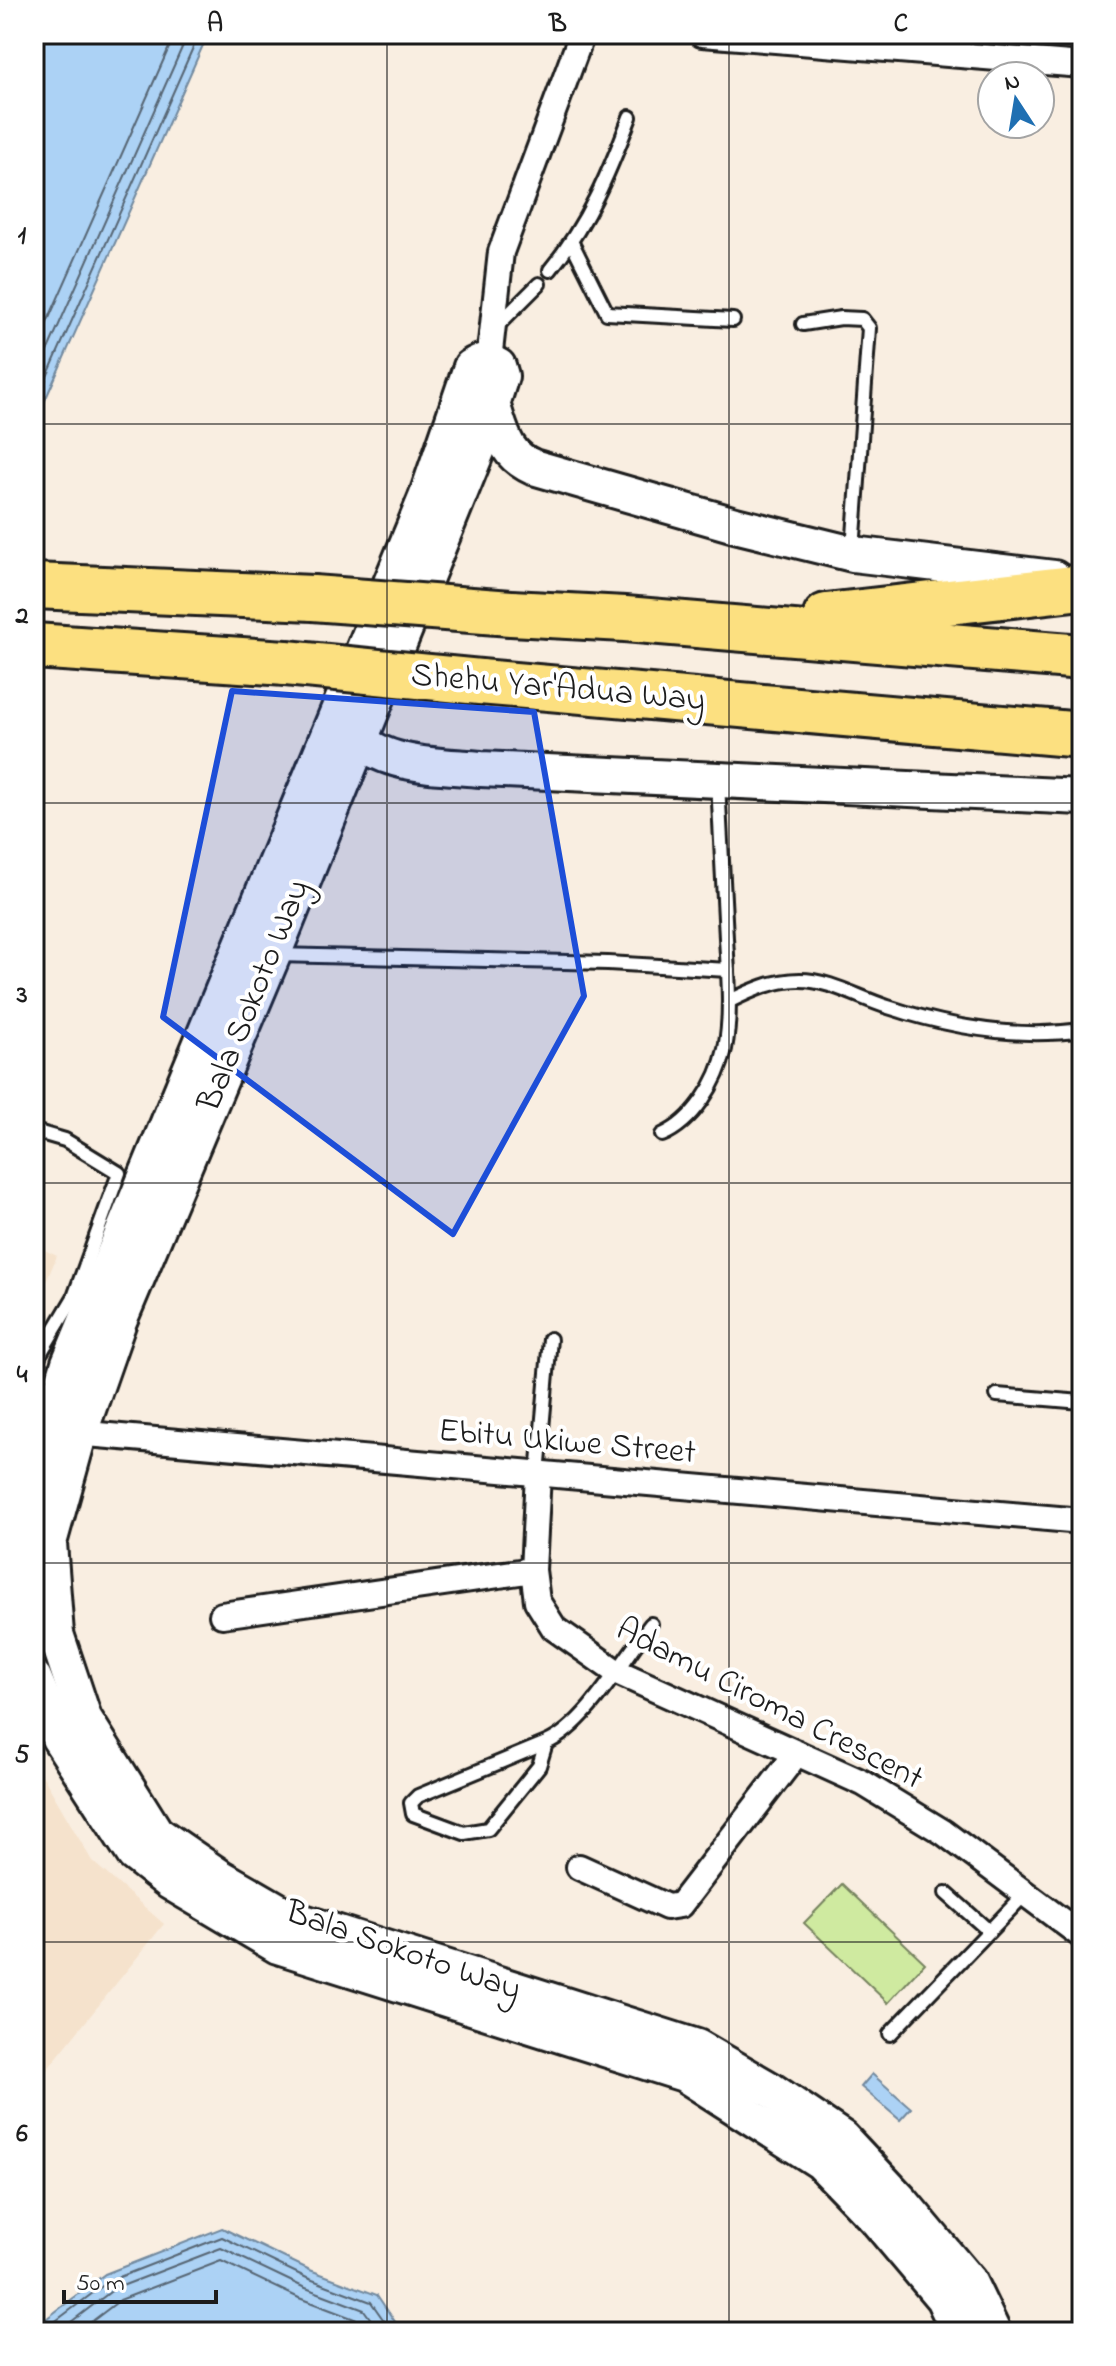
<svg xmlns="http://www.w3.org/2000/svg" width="1116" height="2366" viewBox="0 0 1116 2366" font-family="'Indie Flower',sans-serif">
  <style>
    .built { fill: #f5e2cc }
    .green { fill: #cfeaa0; stroke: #76835e; stroke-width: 2 }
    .water { fill: #acd2f5; stroke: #72899e; stroke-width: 2 }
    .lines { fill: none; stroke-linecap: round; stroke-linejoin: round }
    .shore { stroke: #566573; stroke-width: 2 }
    .lane-casing { stroke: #1c1c1c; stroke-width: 18 }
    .street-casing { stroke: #1c1c1c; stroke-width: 30 }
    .secondary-casing { stroke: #1c1c1c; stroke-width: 40 }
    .highway-casing { stroke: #1c1c1c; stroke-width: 50 }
    .lane { stroke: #fff; stroke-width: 12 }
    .street { stroke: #fff; stroke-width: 24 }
    .secondary { stroke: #fff; stroke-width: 34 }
    .highway { stroke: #fce080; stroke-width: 44 }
    .highway-bridge-casing { stroke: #1c1c1c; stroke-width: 50; stroke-linecap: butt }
    .highway-bridge { stroke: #fce080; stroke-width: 44 }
    .marked { fill: #1d4ed8; fill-opacity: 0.2; stroke: #1d4ed8; stroke-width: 6; stroke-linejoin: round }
    .grid { fill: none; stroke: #1c1c1c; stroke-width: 2; stroke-opacity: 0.55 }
    .labels { text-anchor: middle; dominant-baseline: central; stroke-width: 8; stroke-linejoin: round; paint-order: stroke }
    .street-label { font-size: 34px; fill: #1c1c1c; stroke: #fff }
    .neatline { fill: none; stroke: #1c1c1c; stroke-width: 3 }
    .grid-label { font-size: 26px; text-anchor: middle; font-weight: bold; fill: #1c1c1c }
  </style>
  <rect width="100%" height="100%" fill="#f9eee1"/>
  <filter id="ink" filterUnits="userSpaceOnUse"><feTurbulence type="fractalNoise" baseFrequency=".0125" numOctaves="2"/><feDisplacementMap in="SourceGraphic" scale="16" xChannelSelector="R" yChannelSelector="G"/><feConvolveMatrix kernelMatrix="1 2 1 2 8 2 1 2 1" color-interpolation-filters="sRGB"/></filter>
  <g filter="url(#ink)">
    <!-- built -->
    <g class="built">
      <path d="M34 1245 57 1256 34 1310Z"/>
      <path d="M34 1761 92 1861 164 1924 34 2086Z"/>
    </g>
    <!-- green -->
    <path class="green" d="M842 1884 925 1963 888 2003 804 1923Z"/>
    <!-- water -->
    <g class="water">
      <path d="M34 34H208L34 425Z"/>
      <path d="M872 2074 911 2108 900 2120 861 2087Z"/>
      <path d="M222 2228 310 2270 377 2295 402 2332H34V2328L105 2274Z"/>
    </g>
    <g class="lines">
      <!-- shore -->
      <g class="shore">
        <path d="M34 352 175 34"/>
        <path d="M34 381 188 34"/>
        <path d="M34 406 199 34"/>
        <path d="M41 2332 109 2281 222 2237 307 2278 371 2302 392 2332"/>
        <path d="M58 2332 114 2289 221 2248 303 2287 364 2310 380 2332"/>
        <path d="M78 2332 120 2300 221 2261 299 2298 357 2320 366 2332"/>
      </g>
      <!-- lane casing -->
      <g class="lane-casing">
        <g id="lane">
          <path d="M572 243 607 313 733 320"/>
          <path d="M550 270C588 223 609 173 630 117"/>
          <path d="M803 324 841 318 862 319 869 328 853 550"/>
          <path d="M497 326 539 284"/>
          <path d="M276 955 608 963 728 970"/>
          <path d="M730 1001C752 990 774 980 800 980 830 980 859 998 888 1007 949 1027 1018 1039 1082 1030"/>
          <path d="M34 1131 65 1140 119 1173 74 1297 34 1364"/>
          <path d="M662 1135C693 1122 718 1082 725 1049 732 1012 728 974 726 938 723 886 721 835 718 784"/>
          <path d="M997 1395 1082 1402"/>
          <path d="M538 1474 550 1339"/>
          <path d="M546 1743 539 1766 488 1829 464 1833 413 1814 411 1803 418 1796 546 1743C586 1726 624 1658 651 1624"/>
          <path d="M946 1893 989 1931"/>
          <path d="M890 2034 1027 1892"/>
          <path d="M1081 2151H1082"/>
        </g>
      </g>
      <!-- street casing -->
      <g class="street-casing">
        <g id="street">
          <path d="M702 34 1082 65"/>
          <path d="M489 361 501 252 582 34"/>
          <path d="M64 1432 1082 1521"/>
          <path d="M538 1474 533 1570 537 1601 554 1628 615 1671 863 1783 943 1832 1082 1936"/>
          <path d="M222 1615 533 1570"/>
          <path d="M579 1867 667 1907 680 1905 797 1753"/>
        </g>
      </g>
      <!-- secondary casing -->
      <g class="secondary-casing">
        <g id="secondary">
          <path d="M493 407C502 434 505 455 533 467L735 525 853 554 1054 578"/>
          <path d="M349 724C370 768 440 765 481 769L1082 797"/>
          <path d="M34 1479 69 1363 426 498 471 367C481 360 487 359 498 366L501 376 479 446 273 955 119 1321 79 1435 49 1543 56 1634 84 1718 156 1833 220 1877 291 1918 697 2047 771 2090 842 2138 901 2201 969 2282 993 2332"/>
          <path d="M34 1678 59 1738 134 1854 170 1882 278 1946 684 2074 821 2162 878 2221 943 2298 959 2332"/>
        </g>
      </g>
      <!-- highway casing -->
      <g class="highway-casing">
        <g id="highway">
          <path d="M34 586 313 598"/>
          <path d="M511 613 625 619 1082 657"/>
          <path d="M826 616 1082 587"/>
          <path d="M34 646 286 663"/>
          <path d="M480 682 1082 735"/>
        </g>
      </g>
      <!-- lane -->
      <use href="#lane" class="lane"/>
      <!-- street -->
      <use href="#street" class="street"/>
      <!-- secondary -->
      <use href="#secondary" class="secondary"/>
      <!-- highway -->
      <use href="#highway" class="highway"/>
      <!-- highway-bridge casing -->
      <g class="highway-bridge-casing">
        <g id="highway-bridge">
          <path d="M313 598 511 613"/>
          <path d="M286 663 480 682"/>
        </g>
      </g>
      <!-- highway-bridge -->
      <use href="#highway-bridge" class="highway-bridge"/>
    </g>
  </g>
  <!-- marked area -->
  <path class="marked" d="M232 691 534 712 584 996 453 1234 163 1017Z"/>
  <!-- grid -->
  <path class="grid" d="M387 34V2332M729 34V2332M34 424H1082M34 803H1082M34 1183H1082M34 1563H1082M34 1942H1082"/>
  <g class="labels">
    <!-- street labels -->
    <g class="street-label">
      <text transform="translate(558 689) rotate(5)">Shehu Yar'Adua Way</text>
      <text transform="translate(255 996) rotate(-68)">Bala Sokoto Way</text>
      <text transform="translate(567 1443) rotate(5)">Ebitu Ukiwe Street</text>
      <text transform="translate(769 1705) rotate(27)">Adamu Ciroma Crescent</text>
      <text transform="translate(403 1952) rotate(19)">Bala Sokoto Way</text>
    </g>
  </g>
  <!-- margin -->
  <rect width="1116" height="2366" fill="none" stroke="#fff" stroke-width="88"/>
  <!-- north arrow -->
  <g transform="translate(1016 100) rotate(348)"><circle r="38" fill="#ffffff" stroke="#a4a4a4" stroke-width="2"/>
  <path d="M0-6L14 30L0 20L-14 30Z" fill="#1f6fb2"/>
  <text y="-12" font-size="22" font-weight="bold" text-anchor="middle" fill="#1c1c1c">N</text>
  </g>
  <!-- scale -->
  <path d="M64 2290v12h152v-12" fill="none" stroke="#1c1c1c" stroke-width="4"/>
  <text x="76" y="2290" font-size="24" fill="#1c1c1c" stroke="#ffffff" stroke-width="6" paint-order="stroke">50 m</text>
  <rect x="44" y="44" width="1028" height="2278" class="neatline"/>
  <g class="grid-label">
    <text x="215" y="31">A</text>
    <text x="558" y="31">B</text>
    <text x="901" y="31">C</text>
    <text x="22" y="243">1</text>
    <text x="22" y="623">2</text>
    <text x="22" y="1002">3</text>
    <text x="22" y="1382">4</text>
    <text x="22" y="1762">5</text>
    <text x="22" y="2141">6</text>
  </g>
</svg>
